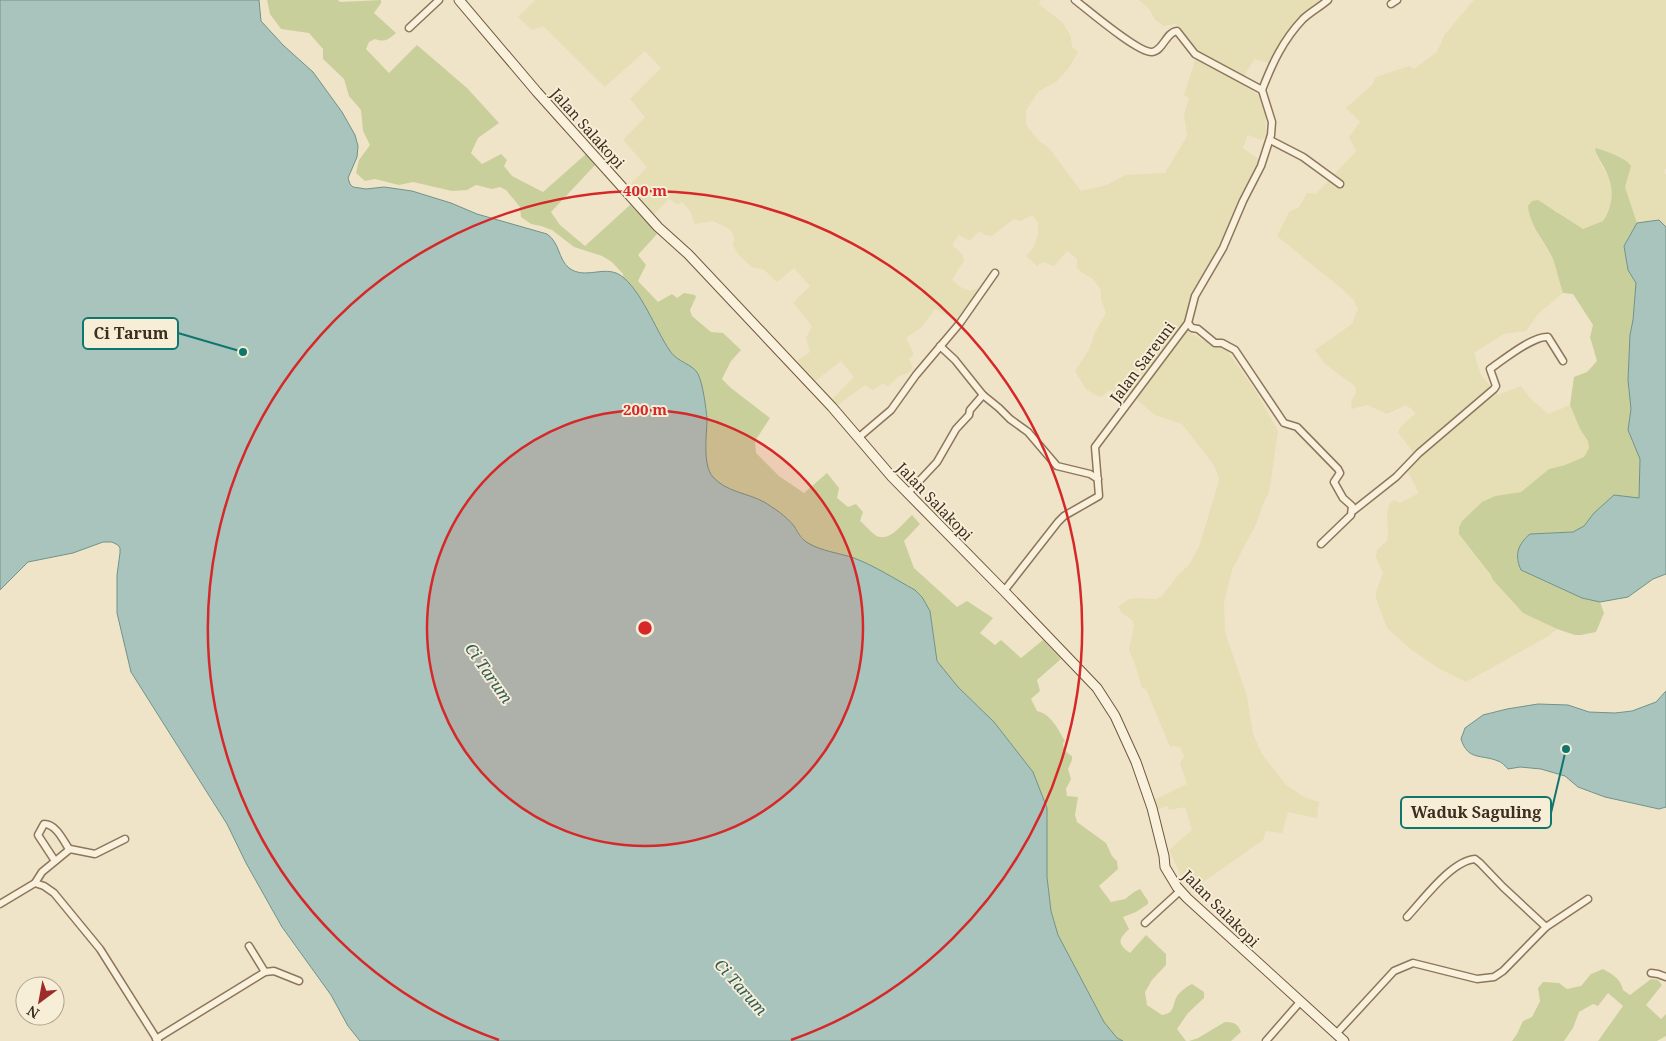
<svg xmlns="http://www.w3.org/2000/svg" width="1666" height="1041" viewBox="0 0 1666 1041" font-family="'Noto Serif',serif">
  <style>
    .farmland { fill: #e6deb5 }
    .green { fill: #c9cf9b }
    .water { fill: #a9c4bc; stroke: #6f938a }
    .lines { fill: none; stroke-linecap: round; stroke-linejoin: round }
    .street-casing { stroke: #8d765c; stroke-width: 9 }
    .secondary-casing { stroke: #6f573f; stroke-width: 11 }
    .street { stroke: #faf1dc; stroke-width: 6 }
    .secondary { stroke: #faf1dc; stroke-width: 9 }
    .ring { fill: none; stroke: #d62828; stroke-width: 2.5 }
    .labels { text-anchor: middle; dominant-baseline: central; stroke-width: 4; stroke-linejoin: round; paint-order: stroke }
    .street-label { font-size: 15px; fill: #3d2e20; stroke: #f7eed8 }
    .water-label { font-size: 16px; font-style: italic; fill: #2f5d5a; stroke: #f7eed8 }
    .centre { fill: #d62828; stroke: #f7eed8; stroke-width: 2.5 }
    .ring-label { font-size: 15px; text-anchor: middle; font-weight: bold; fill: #d62828; stroke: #f7eed8; stroke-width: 4; stroke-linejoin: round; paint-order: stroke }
    .leader { fill: none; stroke: #0f766e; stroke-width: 2 }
    .callout-dot { fill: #0f766e; stroke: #f7eed8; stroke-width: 2 }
    .callout { fill: #f7eed8; stroke: #0f766e; stroke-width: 2 }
    .callout-label { font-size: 16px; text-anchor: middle; font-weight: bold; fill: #3d2e20 }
  </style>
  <rect width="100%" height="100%" fill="#f0e4c8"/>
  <!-- farmland -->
  <g class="farmland">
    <path d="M535 0H1041L1039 4 1063 23 1071 37 1072 47 1078 52 1068 69 1056 82 1039 91 1026 110V125L1038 140 1049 148 1081 191 1107 185 1126 175 1165 173 1187 136 1184 114 1189 98 1184 95 1198 51 1176 24 1164 26 1155 20 1150 10 1139 0H1321L1299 19 1282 39 1268 63 1255 59 1239 83 1259 95 1265 110 1266 136 1261 140 1248 135 1243 148 1260 160 1216 255 1193 291 1183 324 1187 331 1211 345 1226 349 1257 393 1278 431 1269 493 1263 504 1257 522 1232 570 1224 603 1225 632 1247 696 1253 734 1262 754 1286 785 1306 798 1319 802 1317 818 1288 812 1282 833 1266 831 1263 840 1192 890 1184 882 1169 850 1192 830 1185 807 1169 810 1167 806 1156 810 1154 800 1187 784 1180 763 1184 757 1183 754 1180 747 1174 746 1170 747 1146 689 1142 688 1134 661 1129 650 1134 626 1133 621 1122 613 1118 607 1129 599 1136 598 1156 599 1162 596 1179 574 1189 565 1199 547 1218 484 1219 478 1213 464 1182 424 1155 415 1128 392 1124 397 1109 390 1102 397 1095 395 1086 389 1075 371 1089 350 1095 332 1106 313 1101 300V290L1093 279 1081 272 1077 268V259L1067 251 1054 266 1043 262 1037 266 1026 256 1033 248 1038 235V222L1032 215 1021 221 1014 219 992 236 985 235 979 231 970 241 959 235 952 245 962 254 964 260 952 280 962 288 971 291 977 288 976 294 957 320 935 309 922 327 906 338 914 354 909 359 913 368 910 372 898 377 888 387 883 383 873 390 865 385 838 405 831 400 854 377 841 361 814 382 794 363 810 352 806 338 812 326 793 303 810 286 794 268 777 282 763 269 753 268 738 254 733 245 734 238 732 232 726 227 713 221 695 224 690 211 682 202 678 205 669 199 647 222 630 205 639 197 630 185 647 167 623 140 645 117 630 99 661 68 645 51 605 87 543 26 532 30 518 17Z"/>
    <path d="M1474 0H1666V168L1664 171 1666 175V227L1659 220 1637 223 1625 187 1621 158 1601 150 1596 155 1610 181 1612 188V201L1603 221 1583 229 1565 218 1555 210 1529 213 1538 234 1553 259 1563 293 1538 314 1526 331 1504 334 1474 353 1481 375 1498 395 1521 386 1530 398 1548 414 1570 405 1580 429 1588 441 1589 448 1584 457 1565 465 1549 469 1521 492 1495 496 1482 502 1462 521 1459 527 1493 580 1523 613 1557 629 1549 636 1466 682 1438 668 1409 648 1387 628 1376 599V592L1383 573 1376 557 1377 550 1387 541 1388 535 1387 514 1389 504 1394 500 1400 503 1419 493 1408 472 1417 458 1398 432 1401 426 1415 414 1414 411 1406 405 1387 414 1367 405 1352 409 1351 402 1356 393 1355 386 1325 364 1315 350 1352 324 1358 309 1353 299 1341 288 1277 236 1289 212 1299 207 1307 193 1316 194 1356 151 1349 137 1360 122 1346 108 1372 85 1376 77 1409 66 1414 69 1437 52 1445 34Z"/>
  </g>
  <!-- green -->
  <g class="green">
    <path d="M267 0H338L340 2 381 0V3L374 13 396 33C389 39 385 43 375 39L369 42 366 49 389 73 417 45 467 88 499 123 478 138 471 153 482 164 501 154 507 160 504 166 512 176 543 192 586 154 597 163 551 212 560 225 585 246 630 205 647 222 657 234 638 255 646 265 638 281 658 302 672 294 677 298 684 293 695 295 696 297 690 310 692 316 705 327 711 332 723 333 741 350 731 361 722 379 731 388 770 418 755 441 756 453 779 476 804 493 827 473 839 488 837 498 848 507 856 504 863 512 860 521C865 525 870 531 875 535 889 544 903 523 912 515L920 524 904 541 914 568 957 607 967 601 993 618 980 633 995 645 1001 640 1021 658 1043 640 1061 659 1037 680 1040 691 1031 699 1037 711C1051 714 1058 729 1065 741L1063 743C1063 748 1067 754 1072 756V760L1068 769 1071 779 1066 789 1067 796 1078 797 1075 815 1077 822 1106 843 1112 856 1117 861 1118 869 1099 886 1111 902 1125 899 1134 892 1140 889 1148 901V904L1136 912 1123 917 1129 929C1118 940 1117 943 1130 953L1146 935 1166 954V965L1152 980 1145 992 1147 1005 1162 1015C1174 1013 1172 1008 1176 998 1179 992 1186 987 1192 984L1204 992V998L1188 1013 1177 1029 1186 1041H1123L1117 1038 1104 1022 1058 935 1051 911 1047 876V808L1033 772 994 722 958 687 937 661 930 611 922 597 807 543C801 537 798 530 793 525 785 517 772 507 763 502 749 494 721 490 712 476 701 461 708 433 706 416 705 405 703 393 700 382 696 364 680 365 670 351 653 328 645 297 623 278V274L612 262 602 256 574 247 552 230 541 226 531 224 521 217 520 207 506 190 500 187 492 189 476 185 467 190 452 191 413 182 399 185 375 179 365 181 356 173 359 160 370 145 363 131 361 110 349 96 344 79 323 59V49L309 33 281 29 270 14Z"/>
    <path d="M1595 148C1606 151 1625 157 1631 166L1625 187 1637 223 1624 246 1628 270 1636 283 1633 320 1630 335 1628 380 1631 409 1628 430 1640 459 1639 498 1594 513 1584 526 1573 532 1530 534C1519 547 1513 553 1521 570L1582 598 1600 602 1604 613 1596 632 1581 635H1575L1557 629 1523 613 1493 580 1490 574 1459 534V527L1462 521 1482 502 1495 496 1521 492 1549 469 1565 465 1584 457 1589 448 1588 441 1580 429 1570 405 1574 377 1587 372 1597 361 1590 337 1593 325 1573 294 1563 293C1559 282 1557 270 1553 259 1545 241 1530 227 1528 206L1532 201 1538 200 1583 229 1603 221C1616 200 1614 184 1601 162 1598 157 1596 154 1595 148Z"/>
    <path d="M1603 969C1612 974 1621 979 1623 990L1630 995 1651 979 1658 980 1662 985 1646 1005 1661 1019 1666 1014V1036L1657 1041H1598L1623 1006 1608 993 1598 1006 1593 1004 1579 1012 1573 1028 1564 1041H1512L1517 1034 1523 1021 1532 1017 1540 1001 1538 988 1543 982 1559 983 1567 989 1581 986 1591 974Z"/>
    <path d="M1225 1022C1234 1022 1238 1024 1241 1032L1231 1041H1189L1198 1038Z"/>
  </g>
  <!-- water -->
  <g class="water">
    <path d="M0 0H259L261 21 283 45 313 72 342 112 355 135 358 146 357 157 348 178 350 184 353 187 366 189 384 187 412 191 451 203 477 214 547 234C560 243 558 259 569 268 585 280 604 265 620 275 641 289 655 329 670 351 677 362 693 364 698 374 703 384 706 408 707 419 707 434 702 465 713 477 726 492 748 493 764 502 774 508 786 516 794 526 798 532 801 539 808 543 821 551 839 553 854 558 875 566 895 579 915 590L922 597 930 611 937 661 958 687 994 722 1033 772 1047 808V877L1051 911 1058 935 1104 1022 1117 1038 1123 1041H360L348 1026 331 995 282 927 246 863 227 824 131 672 117 613V575L120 553V548L118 545 112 542H103L73 553 28 562 0 590Z"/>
    <path d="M1659 220 1666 227V574L1653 579 1628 597 1600 602 1582 598 1521 570C1514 555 1518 544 1530 534L1573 532 1584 526 1594 513 1614 495 1639 498 1640 459 1628 430 1631 409 1628 380 1630 335 1633 320 1636 283 1628 270 1624 246 1637 223Z"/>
    <path d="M1666 691V807L1659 809 1605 797 1578 787 1565 776 1541 769 1520 767 1508 769C1505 766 1502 762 1498 761 1481 754 1468 761 1461 739L1465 728 1483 715 1507 709 1538 704 1568 705 1589 712 1615 713 1632 711 1656 702Z"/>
  </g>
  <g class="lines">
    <!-- street casing -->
    <g class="street-casing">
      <g id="street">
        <path d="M1075 0C1088 10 1138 53 1152 52 1163 51 1166 32 1177 31L1195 54 1262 90"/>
        <path d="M1391 4 1397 0"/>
        <path d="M409 28 439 0"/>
        <path d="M1262 90C1272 64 1283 40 1303 19 1310 12 1320 7 1328 0"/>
        <path d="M1270 140 1303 157 1340 184"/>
        <path d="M1188 323 1192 328 1198 329 1215 343H1222L1235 350 1284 423 1297 427 1338 469 1340 473 1334 482 1343 498 1352 506 1351 515 1321 544"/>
        <path d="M940 346 955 360 983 395 999 408 1010 419 1028 432 1057 466 1090 474 1098 479"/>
        <path d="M858 438 891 410 916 375 960 323 995 273"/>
        <path d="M908 493 937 462 956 429 969 415 970 410 983 395"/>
        <path d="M1353 511 1396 477 1419 453 1494 389 1496 386 1490 369C1503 360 1534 335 1548 337L1563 361"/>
        <path d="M1004 591 1058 522 1064 516 1099 496 1095 447 1188 323 1195 296 1223 248 1243 201 1261 166 1271 135 1272 122 1262 90"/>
        <path d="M55 861 38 835 44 824C56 824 63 840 69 849"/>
        <path d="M35 883 42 872 70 849 95 854 125 839"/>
        <path d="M0 904 35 883 44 886 54 893 100 949 158 1041"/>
        <path d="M1407 917C1423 900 1451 861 1475 859L1480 863 1503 887 1546 927"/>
        <path d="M1145 923 1180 891"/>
        <path d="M249 946 265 972"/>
        <path d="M1651 973 1658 974 1666 977"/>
        <path d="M1336 1034 1394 971 1413 963 1477 979 1494 977 1503 971 1546 927 1588 899"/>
        <path d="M156 1039 265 972 274 971 299 981"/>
        <path d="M1266 1041 1300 1002"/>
      </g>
    </g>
    <!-- secondary casing -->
    <g class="secondary-casing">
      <path id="secondary" d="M459 0 537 92 658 227 688 254 832 407 892 477 1004 591 1097 688 1115 716 1136 762 1152 808 1164 856 1165 867 1177 887 1187 898 1344 1041"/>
    </g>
    <!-- street -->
    <use href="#street" class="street"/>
    <!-- secondary -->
    <use href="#secondary" class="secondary"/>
  </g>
  <!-- distance rings -->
  <circle cx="645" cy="628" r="218" fill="#d62828" fill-opacity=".12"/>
  <g class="ring">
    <circle cx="645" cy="628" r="218"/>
    <path d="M499 1040A437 437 0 1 1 791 1040"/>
  </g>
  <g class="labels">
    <!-- street labels -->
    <g class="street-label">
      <text transform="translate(588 128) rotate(48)">Jalan Salakopi</text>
      <text transform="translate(1142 362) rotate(-53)">Jalan Sareuni</text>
      <text transform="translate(935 501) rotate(46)">Jalan Salakopi</text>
      <text transform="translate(1221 908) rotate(45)">Jalan Salakopi</text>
    </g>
    <!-- water labels -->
    <g class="water-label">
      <text transform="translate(489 673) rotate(55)">Ci Tarum</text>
      <text transform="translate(741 987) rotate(48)">Ci Tarum</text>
    </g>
  </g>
  <circle cx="645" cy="628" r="8" class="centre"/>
  <g class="ring-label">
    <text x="645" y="196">400 m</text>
    <text x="645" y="415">200 m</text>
  </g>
  <!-- callouts -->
  <path class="leader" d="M243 352L178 333M1566 749L1551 813"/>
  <g class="callout-dot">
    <circle cx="243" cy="352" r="5"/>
    <circle cx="1566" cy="749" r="5"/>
  </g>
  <g class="callout">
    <rect x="83" y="318" width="95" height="31" rx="5"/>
    <rect x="1401" y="797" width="150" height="31" rx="5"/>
  </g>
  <g class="callout-label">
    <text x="131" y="339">Ci Tarum</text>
    <text x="1476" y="818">Waduk Saguling</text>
  </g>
  <!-- north arrow -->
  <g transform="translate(40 1001) rotate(212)"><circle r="24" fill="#f7eed8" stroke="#ada18e"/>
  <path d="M0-4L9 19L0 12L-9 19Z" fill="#9e2a2b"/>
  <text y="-8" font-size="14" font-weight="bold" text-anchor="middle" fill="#3d2e20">N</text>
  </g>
</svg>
